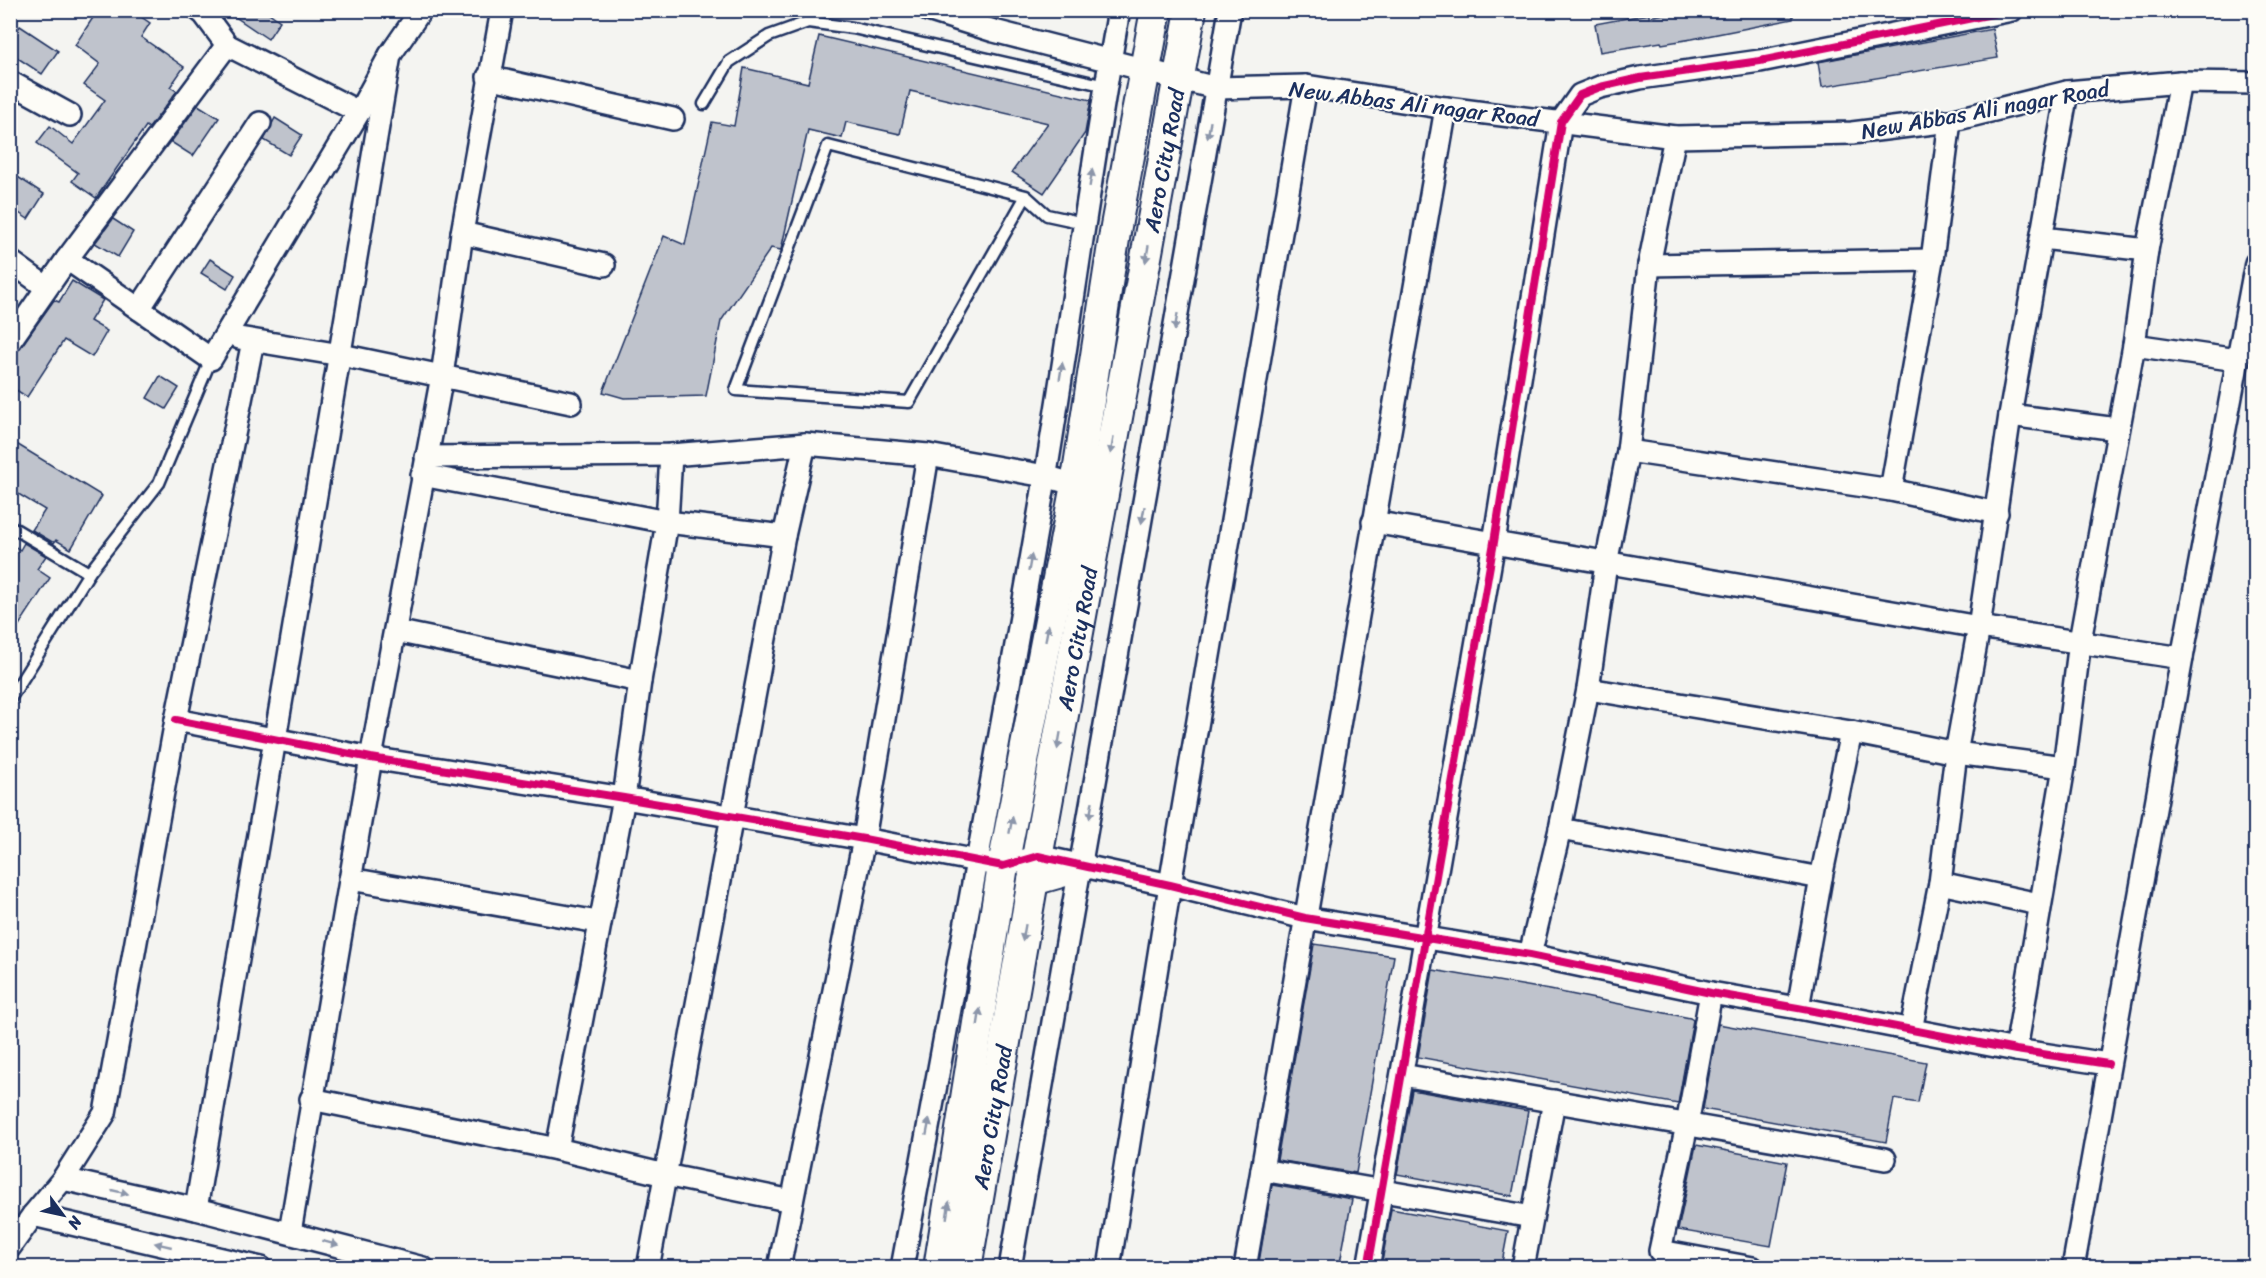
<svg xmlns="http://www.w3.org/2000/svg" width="2266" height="1278" viewBox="0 0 2266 1278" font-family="Sriracha,sans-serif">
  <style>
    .building { fill: #bfc3cc; stroke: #1b2f5e; stroke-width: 1.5 }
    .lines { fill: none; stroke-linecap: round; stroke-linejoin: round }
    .lane-casing { stroke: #1b2f5e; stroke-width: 15 }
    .street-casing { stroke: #1b2f5e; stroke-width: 26 }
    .secondary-casing { stroke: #1b2f5e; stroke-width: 34 }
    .lane { stroke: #fdfcf7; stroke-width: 10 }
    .street { stroke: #fdfcf7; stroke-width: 21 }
    .secondary { stroke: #fdfcf7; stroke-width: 30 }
    .cycleway-casing { stroke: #fdfcf7; stroke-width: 11 }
    .cycleway { stroke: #d6006c; stroke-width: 8 }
    .oneway { fill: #8c96aa }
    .labels { text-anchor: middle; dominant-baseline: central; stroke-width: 4.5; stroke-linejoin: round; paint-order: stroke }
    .street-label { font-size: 22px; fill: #1b2f5e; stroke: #fdfcf7 }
  </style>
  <rect width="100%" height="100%" fill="#f4f4f1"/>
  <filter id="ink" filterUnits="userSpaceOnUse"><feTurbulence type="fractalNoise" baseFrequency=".0167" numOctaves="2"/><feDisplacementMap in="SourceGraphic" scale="12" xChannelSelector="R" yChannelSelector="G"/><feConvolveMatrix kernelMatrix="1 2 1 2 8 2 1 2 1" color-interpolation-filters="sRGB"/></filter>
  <g filter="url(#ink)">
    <!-- building -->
    <g class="building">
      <path d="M98 10H131L150 23 141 37 184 67 170 87 177 91 149 128 146 126 96 198 72 181 78 173 37 143 50 126 73 144 105 100 84 85 100 64 75 45Z"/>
      <path d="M225 10H265L280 21 268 39Z"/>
      <path d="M1683 10H1793V19L1692 39 1662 44 1661 42 1600 52 1595 24 1649 14V17Z"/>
      <path d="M20 26 58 51 42 74 10 53V40Z"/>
      <path d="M1992 29 1998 58 1822 87 1818 62Z"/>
      <path d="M819 36 1091 100 1085 133 1044 193 1012 172 1048 123 910 91 900 134 846 122 842 138 808 130 781 250 771 248 721 321 706 396 624 398 603 392 664 236 685 245 712 122 734 126 744 68 808 83Z"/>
      <path d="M198 105 219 118 193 156 171 142Z"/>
      <path d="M275 118 302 135 289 155 264 140Z"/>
      <path d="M10 172 44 194 28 219 10 207Z"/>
      <path d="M113 219 133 232 118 257 95 243Z"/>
      <path d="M210 259 235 275 227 289 201 273Z"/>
      <path d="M72 281 103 300 90 321 107 331 92 357 64 340 27 397 10 386V354L20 348 54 300 59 302Z"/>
      <path d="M160 376 179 388 166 409 147 398Z"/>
      <path d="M10 440 102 496 71 549 56 540 54 543 32 530 45 510 10 489Z"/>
      <path d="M10 543 20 550 24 543 46 556 37 569 50 578 10 639Z"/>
      <path d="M1314 944 1394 956 1356 1173 1277 1160Z"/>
      <path d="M1433 970 1550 990 1690 1018 1693 1020 1678 1104 1418 1057Z"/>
      <path d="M1718 1024 1926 1062 1918 1103 1894 1099 1886 1142 1703 1109Z"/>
      <path d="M1412 1090 1528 1111 1512 1196 1397 1174Z"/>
      <path d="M1696 1145 1787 1162 1771 1246 1678 1230Z"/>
      <path d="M1272 1185 1352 1199 1339 1268H1258Z"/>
      <path d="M1391 1209 1508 1231 1501 1268H1381Z"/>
    </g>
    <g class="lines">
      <!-- lane casing -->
      <g class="lane-casing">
        <g id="lane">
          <path d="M704 104 729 62 769 36 808 22 853 28 1106 86"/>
          <path d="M1026 196 909 402 736 390 828 146 1026 196 1047 215 1084 223"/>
          <path d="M10 526 89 573"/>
          <path d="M10 699 89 573 159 483 211 359"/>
        </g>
      </g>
      <!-- street casing -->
      <g class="street-casing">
        <g id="street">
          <path d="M199 10 204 14 227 45 359 112"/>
          <path d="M928 10 994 31 1216 88 1306 86 1446 108 1675 137 1852 133 1950 121 2067 92 2180 82 2256 83"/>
          <path d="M488 77 673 119"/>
          <path d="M10 82 70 115"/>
          <path d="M462 233 604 265"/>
          <path d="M2042 238 2147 250"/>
          <path d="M67 259 211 359 359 112 390 55 421 10"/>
          <path d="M10 261 46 287"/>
          <path d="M1649 265 1932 260"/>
          <path d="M139 309 260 123"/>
          <path d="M239 338 341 355 571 403"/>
          <path d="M10 341 67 259 227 45"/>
          <path d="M2134 345 2237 360"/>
          <path d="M2010 415 2117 429"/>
          <path d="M1628 451 1891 490 1997 513"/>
          <path d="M426 457 671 455 805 444 928 455 1045 476 1076 485"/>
          <path d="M422 475 667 522 784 536"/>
          <path d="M1891 490 1932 260 1950 121"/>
          <path d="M1373 522 1979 627 2182 658"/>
          <path d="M395 631 640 681"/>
          <path d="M1588 689 1851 732 1956 753 2064 767"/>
          <path d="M176 720 371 758 624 798 864 839 1003 866 1038 856 1170 885 1305 918 1530 955 1711 993 1798 1008 2016 1050 2108 1064"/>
          <path d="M1560 829 1821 878"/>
          <path d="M350 879 598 922"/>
          <path d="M1940 883 2039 904"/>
          <path d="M1530 955 1560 829 1588 689 1606 564 1628 451 1649 265 1675 137"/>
          <path d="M1711 993 1687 1125 1660 1251 1753 1268"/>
          <path d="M1798 1008 1821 878 1851 732"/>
          <path d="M1911 1030 1940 883 1956 753 1979 627 2010 415 2067 92"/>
          <path d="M2016 1050 2064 767 2080 641 2134 345 2147 250 2180 82"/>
          <path d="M1402 1075 1885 1159"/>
          <path d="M311 1099 557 1149 665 1175 792 1201"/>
          <path d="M557 1149 624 798 640 681 667 522 671 455"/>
          <path d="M1262 1170 1532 1217"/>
          <path d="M63 1179 196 1209 423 1268"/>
          <path d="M196 1209 390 55"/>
          <path d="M33 1215 261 1268"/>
          <path d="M290 1232 371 758 442 376 462 233 502 10"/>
          <path d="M10 1247 33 1215 63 1179 105 1113 176 720 253 341"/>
          <path d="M648 1268 784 536 805 444"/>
          <path d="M779 1268 864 839 928 455"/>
          <path d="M902 1268C951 1005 1000 742 1045 479 1071 323 1091 166 1119 10"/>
          <path d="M1010 1268 1230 10"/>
          <path d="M1109 1268 1170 885 1306 86"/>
          <path d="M1245 1268 1446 108"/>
          <path d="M1368 1268 1494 542 1561 122 1580 95 1600 87 1640 78 1760 61 2012 10"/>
          <path d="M1523 1268 1554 1101"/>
          <path d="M2073 1268 2182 658 2256 263"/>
        </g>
      </g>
      <!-- secondary casing -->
      <g class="secondary-casing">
        <g id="secondary">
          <path d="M1033 880 1082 866"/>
          <path d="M939 1268 1003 866 1076 485 1116 226 1156 10"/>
          <path id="s1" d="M966 1268 1033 880 1191 10"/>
        </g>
      </g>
      <!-- lane -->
      <use href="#lane" class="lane"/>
      <!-- street -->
      <use href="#street" class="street"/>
      <!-- secondary -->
      <use href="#secondary" class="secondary"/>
      <!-- cycleway casing -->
      <g class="cycleway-casing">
        <g id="cycleway">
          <path d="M176 720 371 758 624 798 864 839 1003 866 1038 856 1170 885 1305 918 1530 955 1711 993 1798 1008 2016 1050 2108 1064"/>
          <path d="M1368 1268 1494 542 1561 122 1580 95 1600 87 1640 78 1760 61 2012 10"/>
        </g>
      </g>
      <!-- cycleway -->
      <use href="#cycleway" class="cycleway"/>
    </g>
    <!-- one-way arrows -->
    <defs><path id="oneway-solid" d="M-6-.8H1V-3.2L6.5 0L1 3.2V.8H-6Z" transform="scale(1.5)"/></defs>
    <g class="oneway">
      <use href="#oneway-solid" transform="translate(1209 130) rotate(100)"/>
      <use href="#oneway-solid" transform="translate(1091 178) rotate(-81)"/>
      <use href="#oneway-solid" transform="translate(1147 254) rotate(100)"/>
      <use href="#oneway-solid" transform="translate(1176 322) rotate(100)"/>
      <use href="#oneway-solid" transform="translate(1061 371) rotate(-81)"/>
      <use href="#oneway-solid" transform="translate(1112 446) rotate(100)"/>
      <use href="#oneway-solid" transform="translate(1143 515) rotate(100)"/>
      <use href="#oneway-solid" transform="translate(1030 563) rotate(-80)"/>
      <use href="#oneway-solid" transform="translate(1047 633) rotate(-79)"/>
      <use href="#oneway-solid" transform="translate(1059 741) rotate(100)"/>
      <use href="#oneway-solid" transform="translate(1091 810) rotate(100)"/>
      <use href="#oneway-solid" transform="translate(1011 825) rotate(-79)"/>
      <use href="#oneway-solid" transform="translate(1024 933) rotate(100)"/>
      <use href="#oneway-solid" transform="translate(979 1017) rotate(-81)"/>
      <use href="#oneway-solid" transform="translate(928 1127) rotate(-79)"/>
      <use href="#oneway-solid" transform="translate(120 1192) rotate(13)"/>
      <use href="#oneway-solid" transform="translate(948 1210) rotate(-81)"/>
      <use href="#oneway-solid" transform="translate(330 1243) rotate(15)"/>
      <use href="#oneway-solid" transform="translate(163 1245) rotate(-167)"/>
    </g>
  </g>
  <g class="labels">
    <!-- street labels -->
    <g class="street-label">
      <text transform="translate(1414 104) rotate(7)">New Abbas Ali nagar Road</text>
      <text transform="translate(1985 110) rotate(-10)">New Abbas Ali nagar Road</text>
      <text stroke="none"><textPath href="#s1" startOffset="1125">Aero City Road</textPath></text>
      <text stroke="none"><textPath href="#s1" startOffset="639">Aero City Road</textPath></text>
      <text stroke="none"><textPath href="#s1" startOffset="153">Aero City Road</textPath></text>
    </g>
  </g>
  <!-- margin -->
  <rect width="2266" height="1278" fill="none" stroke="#fdfcf7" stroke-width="36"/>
  <rect x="18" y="18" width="2230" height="1242" fill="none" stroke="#1b2f5e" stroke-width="2" filter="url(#ink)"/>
  <!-- north arrow -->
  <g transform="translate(63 1215) rotate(123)" stroke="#fdfcf7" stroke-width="4.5" paint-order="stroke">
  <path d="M0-4.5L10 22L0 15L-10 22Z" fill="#1b2f5e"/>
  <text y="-9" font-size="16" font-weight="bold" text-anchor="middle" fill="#1b2f5e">N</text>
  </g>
</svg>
